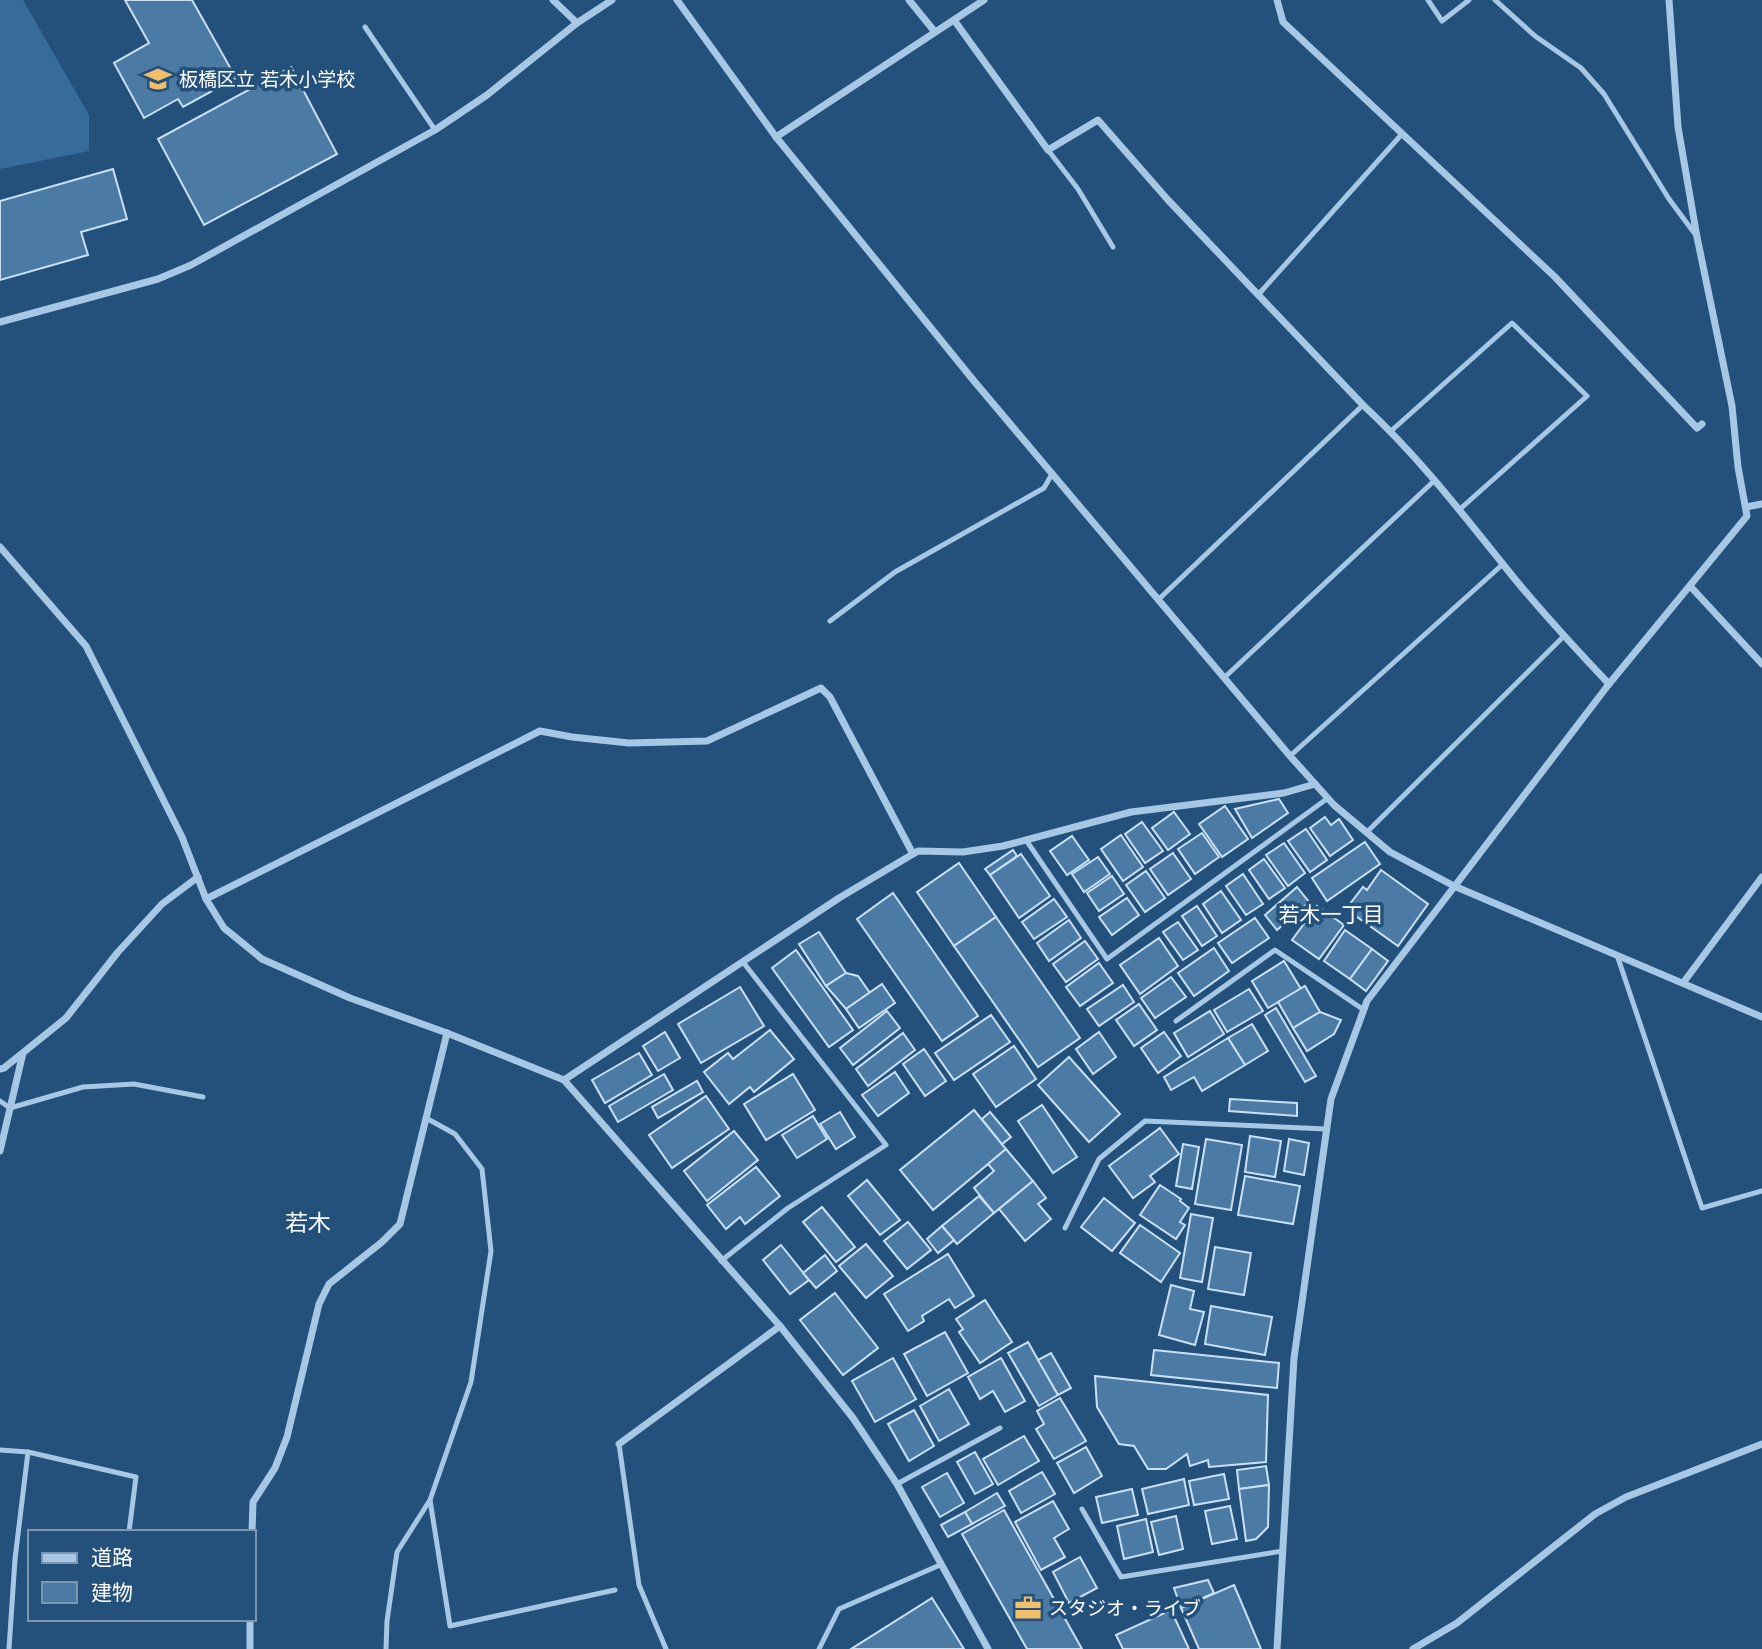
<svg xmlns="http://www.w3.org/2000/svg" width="1762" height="1649" viewBox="0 0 1762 1649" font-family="Helvetica,'Noto Sans JP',sans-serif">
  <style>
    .garden { fill: #366b9a }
    .building { fill: #4b7ba5; stroke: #c9e0f4; stroke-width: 2 }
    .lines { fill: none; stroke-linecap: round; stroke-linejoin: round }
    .service { stroke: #a6c8e5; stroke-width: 5 }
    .minor { stroke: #a6c8e5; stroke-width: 7 }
    .labels { text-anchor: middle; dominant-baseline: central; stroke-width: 7; stroke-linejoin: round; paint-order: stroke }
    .poi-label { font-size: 19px; fill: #fff; stroke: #23517c; text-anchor: start }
    .neighbourhood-label { font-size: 21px; fill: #fff; stroke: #23517c }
    .quarter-label { font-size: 23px; fill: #fff; stroke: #23517c }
  </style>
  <rect width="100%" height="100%" fill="#23517c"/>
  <!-- garden -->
  <path class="garden" d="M0 0H23L89 115V151L0 169Z"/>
  <!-- building -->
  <g class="building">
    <path d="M125 0H192L236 78 183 107 178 99 144 118 114 63 149 43Z"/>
    <path d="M291 67 337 154 204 225 158 139Z"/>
    <path d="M113 169 127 219 81 232 88 255 0 280V201Z"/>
    <path d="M1279 799 1288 813 1252 838 1235 809Z"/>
    <path d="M1225 806 1248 839 1222 857 1199 824Z"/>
    <path d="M1174 812 1190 834 1168 850 1152 828Z"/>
    <path d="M1325 817 1331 825 1339 819 1353 840 1330 856 1310 828Z"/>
    <path d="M1142 822 1163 851 1145 863 1125 834Z"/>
    <path d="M1306 829 1327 860 1310 872 1288 841Z"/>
    <path d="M1202 833 1219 857 1195 874 1178 849Z"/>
    <path d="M1121 835 1143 867 1123 881 1101 849Z"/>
    <path d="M1072 836 1089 860 1067 875 1050 851Z"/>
    <path d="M1365 842 1380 864 1327 901 1312 878Z"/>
    <path d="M1284 843 1305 873 1288 886 1266 855Z"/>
    <path d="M1013 850 1017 856 990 875 985 869Z"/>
    <path d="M1173 853 1191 879 1168 895 1150 869Z"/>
    <path d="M1021 854 1050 896 1019 918 990 875Z"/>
    <path d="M1098 857 1110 874 1084 892 1072 874Z"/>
    <path d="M1264 859 1285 888 1269 899 1249 870Z"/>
    <path d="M959 863 996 917 954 946 917 892Z"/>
    <path d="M1381 870 1428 904 1398 946 1346 909 1363 887 1367 890Z"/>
    <path d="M1146 871 1165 898 1145 912 1126 885Z"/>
    <path d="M1243 874 1263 904 1246 915 1226 886Z"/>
    <path d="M1112 876 1124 894 1099 911 1087 893Z"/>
    <path d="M1297 887 1309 902 1277 930 1265 915Z"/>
    <path d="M1221 891 1241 920 1222 933 1203 904Z"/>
    <path d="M893 893 978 1016 942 1041 857 919Z"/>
    <path d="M1127 898 1139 915 1112 935 1099 917Z"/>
    <path d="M1054 899 1067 917 1034 939 1022 922Z"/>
    <path d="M1197 906 1217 936 1202 946 1182 916Z"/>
    <path d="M1317 906 1344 925 1319 959 1292 940Z"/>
    <path d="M996 917 1080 1038 1038 1067 954 946Z"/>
    <path d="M1255 918 1269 938 1232 963 1218 943Z"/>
    <path d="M1069 920 1081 938 1049 961 1037 943Z"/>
    <path d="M1178 922 1198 950 1183 960 1163 932Z"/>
    <path d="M1345 930 1372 949 1350 979 1324 961Z"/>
    <path d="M819 932 846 973 826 986 799 944Z"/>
    <path d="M1159 938 1178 966 1140 994 1120 965Z"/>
    <path d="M1085 941 1098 959 1066 982 1053 964Z"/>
    <path d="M1214 948 1229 971 1194 996 1178 973Z"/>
    <path d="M1372 949 1388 961 1366 991 1350 979Z"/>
    <path d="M796 950 853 1030 829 1047 772 968Z"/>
    <path d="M1284 961 1301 989 1268 1008 1252 981Z"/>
    <path d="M1099 963 1113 983 1080 1006 1066 987Z"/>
    <path d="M846 973 858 976 870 993 846 1009 826 986Z"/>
    <path d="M1171 977 1186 997 1155 1018 1141 998Z"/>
    <path d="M882 984 895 1003 859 1028 846 1009Z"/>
    <path d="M1123 985 1134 1002 1099 1026 1087 1009Z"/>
    <path d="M1305 986 1320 1012 1293 1028 1278 1002Z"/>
    <path d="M740 987 764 1026 701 1063 678 1024Z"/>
    <path d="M1249 989 1263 1011 1227 1032 1214 1010Z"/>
    <path d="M1139 1004 1157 1030 1134 1046 1116 1020Z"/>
    <path d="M1276 1008 1316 1076 1305 1082 1265 1015Z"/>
    <path d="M887 1011 900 1028 853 1065 840 1048Z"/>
    <path d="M1210 1011 1224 1034 1188 1057 1174 1033Z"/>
    <path d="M1320 1012 1341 1020 1334 1034 1307 1051 1293 1028Z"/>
    <path d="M991 1015 1010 1042 954 1080 935 1053Z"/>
    <path d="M1252 1024 1268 1051 1245 1065 1228 1038Z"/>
    <path d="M770 1030 794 1059 754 1092 750 1087 729 1104 704 1072 728 1053 733 1059Z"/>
    <path d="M665 1032 680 1058 658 1071 643 1046Z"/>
    <path d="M1099 1032 1116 1057 1093 1074 1076 1049Z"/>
    <path d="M1164 1032 1181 1056 1158 1073 1141 1048Z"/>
    <path d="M903 1033 915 1050 868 1086 856 1069Z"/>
    <path d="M1228 1038 1245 1065 1202 1091 1194 1077 1171 1090 1164 1077Z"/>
    <path d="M1014 1046 1036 1079 996 1107 973 1074Z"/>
    <path d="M924 1049 946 1081 925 1096 903 1064Z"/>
    <path d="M639 1053 652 1075 605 1103 592 1080Z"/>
    <path d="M1069 1057 1120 1114 1089 1142 1038 1085Z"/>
    <path d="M895 1072 909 1093 878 1116 862 1095Z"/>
    <path d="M664 1074 673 1090 618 1122 609 1106Z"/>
    <path d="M793 1074 815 1110 766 1140 744 1104Z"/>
    <path d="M697 1081 703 1092 658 1118 652 1107Z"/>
    <path d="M706 1096 729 1129 672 1168 649 1135Z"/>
    <path d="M1230 1099 1297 1103V1116L1229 1111Z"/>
    <path d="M1042 1105 1077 1157 1053 1173 1018 1121Z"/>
    <path d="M974 1110 1006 1149 933 1210 900 1170Z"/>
    <path d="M840 1112 855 1137 836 1149 820 1124Z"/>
    <path d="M990 1112 1011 1137 1002 1144 982 1119Z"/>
    <path d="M813 1116 827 1139 797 1158 782 1135Z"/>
    <path d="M1160 1128 1179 1154 1150 1176 1155 1182 1133 1198 1109 1166Z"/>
    <path d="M734 1131 758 1160 707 1201 684 1171Z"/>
    <path d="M1250 1136 1281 1141 1275 1177 1245 1172Z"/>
    <path d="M1206 1139 1242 1145 1231 1210 1195 1204Z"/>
    <path d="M1289 1139 1309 1143 1304 1175 1284 1171Z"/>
    <path d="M1183 1144 1199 1147 1192 1189 1176 1186Z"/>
    <path d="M1006 1149 1033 1181 994 1213 974 1188 994 1171 988 1164Z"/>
    <path d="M756 1167 780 1196 745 1224 740 1217 726 1229 707 1205Z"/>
    <path d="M1245 1176 1300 1186 1293 1224 1238 1215Z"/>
    <path d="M867 1180 900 1220 880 1235 848 1196Z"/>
    <path d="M1033 1181 1046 1198 1038 1204 1051 1219 1025 1241 999 1209Z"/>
    <path d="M1160 1185 1181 1199 1180 1201 1189 1208 1180 1222 1185 1225 1176 1239 1140 1215Z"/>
    <path d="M979 1196 994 1213 957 1244 942 1226Z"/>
    <path d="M1104 1198 1135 1223 1112 1251 1081 1227Z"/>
    <path d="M822 1207 855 1247 836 1262 803 1222Z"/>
    <path d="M1191 1214 1213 1218 1202 1282 1180 1278Z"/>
    <path d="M908 1222 931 1250 907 1269 884 1241Z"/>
    <path d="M1140 1225 1180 1253 1161 1282 1120 1253Z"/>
    <path d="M942 1226 954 1240 938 1253 927 1239Z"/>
    <path d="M866 1244 893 1276 866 1298 839 1266Z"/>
    <path d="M781 1245 809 1280 790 1294 763 1260Z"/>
    <path d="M1215 1247 1251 1253 1244 1295 1208 1289Z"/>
    <path d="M948 1254 974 1296 955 1308 949 1299 922 1316 924 1321 908 1331 884 1294Z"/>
    <path d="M825 1255 837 1271 816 1288 803 1273Z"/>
    <path d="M1171 1285 1194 1291 1190 1309 1204 1312 1195 1345 1159 1335Z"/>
    <path d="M835 1293 878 1348 843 1375 800 1320Z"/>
    <path d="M985 1300 1012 1342 980 1363 959 1332 963 1329 956 1319Z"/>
    <path d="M1211 1306 1272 1317 1265 1355 1205 1344Z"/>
    <path d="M945 1332 968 1373 927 1396 904 1354Z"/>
    <path d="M1028 1342 1058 1395 1039 1406 1008 1353Z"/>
    <path d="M1154 1350 1279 1363 1277 1388 1151 1375Z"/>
    <path d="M1051 1353 1071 1388 1058 1395 1038 1360Z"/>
    <path d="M893 1358 916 1399 875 1422 852 1381Z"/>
    <path d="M1001 1358 1025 1401 1005 1412 993 1391 980 1399 968 1377Z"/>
    <path d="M1095 1376 1268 1395 1266 1462 1209 1467 1208 1460 1190 1466 1187 1454 1166 1469H1148L1134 1446 1119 1444 1097 1407Z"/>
    <path d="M949 1389 969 1424 939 1441 920 1406Z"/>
    <path d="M1060 1398 1086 1441 1054 1459 1036 1429 1044 1424 1037 1411Z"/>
    <path d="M914 1410 934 1446 909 1461 888 1424Z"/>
    <path d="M1024 1436 1039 1461 998 1485 983 1459Z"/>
    <path d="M1086 1447 1102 1476 1074 1493 1057 1463Z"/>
    <path d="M975 1452 993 1484 975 1494 957 1462Z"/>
    <path d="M1266 1466 1269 1485 1239 1489 1237 1470Z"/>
    <path d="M1042 1472 1055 1494 1021 1513 1009 1491Z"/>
    <path d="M947 1473 964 1503 940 1517 922 1487Z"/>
    <path d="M1224 1474 1229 1499 1194 1505 1189 1481Z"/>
    <path d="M1184 1479 1189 1505 1148 1514 1142 1489Z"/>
    <path d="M1269 1485 1268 1527 1256 1539 1246 1541 1239 1489Z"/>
    <path d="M1132 1489 1138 1515 1102 1523 1096 1497Z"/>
    <path d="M997 1493 1005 1506 972 1524 965 1512Z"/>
    <path d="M1053 1501 1069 1529 1054 1538 1065 1557 1041 1570 1015 1522Z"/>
    <path d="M1230 1506 1237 1539 1212 1544 1205 1511Z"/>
    <path d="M1004 1510 1082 1649H1027L962 1534Z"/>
    <path d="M965 1512 972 1524 948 1537 941 1525Z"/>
    <path d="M1176 1516 1183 1549 1159 1555 1151 1522Z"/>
    <path d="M1146 1519 1153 1552 1124 1559 1117 1526Z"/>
    <path d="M1080 1557 1097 1588 1069 1603 1053 1572Z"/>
    <path d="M1208 1580 1214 1593 1181 1608 1174 1588Z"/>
    <path d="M1234 1585 1261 1649H1199L1181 1608Z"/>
    <path d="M932 1598 964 1649H851Z"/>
    <path d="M1171 1610 1189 1649H1123L1116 1635Z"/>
  </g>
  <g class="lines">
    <!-- service -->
    <g class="service">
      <path d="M1428 0 1442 21 1469 0"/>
      <path d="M1495 0 1535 36 1581 68 1604 94 1669 199 1695 234"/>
      <path d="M365 27 435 130"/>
      <path d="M1048 150 1078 189 1113 247"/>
      <path d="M1258 295 1402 134"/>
      <path d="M1391 431 1512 323 1587 396 1460 509"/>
      <path d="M1159 599 1363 405"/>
      <path d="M830 621 895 572 1044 488 1052 474"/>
      <path d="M1225 677 1435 480"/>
      <path d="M1290 756 1503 564"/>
      <path d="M1368 831 1564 636"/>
      <path d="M1026 840 1107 959 1328 798"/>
      <path d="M1617 955 1702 1208 1762 1191"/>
      <path d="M1176 1021 1275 950 1364 1010"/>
      <path d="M0 1101 10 1108 83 1087 134 1084 203 1097"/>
      <path d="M1065 1228 1099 1159 1145 1121 1326 1129"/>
      <path d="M721 1261 788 1208 886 1145 743 962"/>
      <path d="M619 1444 639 1585 666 1649"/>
      <path d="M0 1450 28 1452 136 1477 129 1532"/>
      <path d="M897 1484 1000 1428"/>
      <path d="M430 1500 450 1626 615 1590"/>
      <path d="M1082 1509 1121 1577 1283 1551"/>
      <path d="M9 1649 15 1559 28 1452"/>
      <path d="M386 1649 387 1621 397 1552 430 1500 471 1382 491 1251 482 1169 455 1134 426 1118"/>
      <path d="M819 1649 839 1609 940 1565"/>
    </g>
    <!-- minor -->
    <g class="minor">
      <path d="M553 0 577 23"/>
      <path d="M677 0 776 137 974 381 1290 756 1334 805 1390 852 1454 886 1762 1017"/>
      <path d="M909 0 935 32"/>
      <path d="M1277 0 1283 22 1555 277 1697 428 1702 424"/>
      <path d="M954 20 1048 150 1098 120 1168 200 1363 405C1415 453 1458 508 1502 563 1535 605 1572 645 1609 684"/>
      <path d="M776 137 984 0"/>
      <path d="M0 322 158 279 191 265 435 130 487 95 577 23 612 0"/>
      <path d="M1746 507 1762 504"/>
      <path d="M0 547 86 646 182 837 206 899 224 928 262 959 350 998 447 1033 564 1080 780 1326 853 1418 897 1484 988 1649"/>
      <path d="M1690 586 1762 664"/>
      <path d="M206 899 540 731 572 737 629 743 707 741 821 688 830 697 913 854"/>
      <path d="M1683 983 1762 877"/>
      <path d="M0 1069 4 1068 66 1018 118 952 162 904 198 877"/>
      <path d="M564 1080 839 898 918 851 963 852 1003 846 1131 812 1284 793 1315 784"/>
      <path d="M0 1151 23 1053"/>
      <path d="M619 1444 780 1326"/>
      <path d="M252 1532 253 1502 275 1468 287 1437 319 1304 329 1284 382 1242 400 1224 447 1033"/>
      <path d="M250 1649V1619"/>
      <path d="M1277 1649 1294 1358 1331 1099 1367 1001 1609 684 1747 516 1738 467 1732 406 1697 237 1678 127 1669 0"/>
      <path d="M1413 1649 1457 1623 1595 1514 1626 1497 1762 1444"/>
    </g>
  </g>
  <!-- icons -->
  <defs>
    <g id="school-bare" transform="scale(2.1)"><path d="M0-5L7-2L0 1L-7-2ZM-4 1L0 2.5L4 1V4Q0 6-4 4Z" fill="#f1be69" stroke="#23517c" stroke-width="2.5" paint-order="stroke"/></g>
    <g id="office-bare" transform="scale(2.1)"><path d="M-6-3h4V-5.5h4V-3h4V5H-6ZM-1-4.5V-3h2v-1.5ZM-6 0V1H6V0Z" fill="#f1be69" stroke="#23517c" stroke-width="2.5" paint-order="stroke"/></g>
  </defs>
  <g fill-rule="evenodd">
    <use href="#school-bare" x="158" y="79"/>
    <use href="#office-bare" x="1028" y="1608"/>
  </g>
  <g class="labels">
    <!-- poi labels -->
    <g class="poi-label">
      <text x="179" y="79">板橋区立 若木小学校</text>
      <text x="1049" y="1608">スタジオ・ライブ</text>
    </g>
    <!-- neighbourhood labels -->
    <g class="neighbourhood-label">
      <text x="1331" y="914">若木一丁目</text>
    </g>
    <!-- quarter labels -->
    <g class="quarter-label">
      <text x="308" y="1223">若木</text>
    </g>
  </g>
  <!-- legend -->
  <rect x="28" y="1530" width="228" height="91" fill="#23517c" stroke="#7b97b0" stroke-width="2"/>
  <rect x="42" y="1553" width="35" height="10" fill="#a6c8e5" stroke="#7b97b0" stroke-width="2"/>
  <text x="91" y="1565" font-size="21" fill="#ffffff">道路</text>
  <rect x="42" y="1582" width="35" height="21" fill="#4b7ba5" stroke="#7b97b0" stroke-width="2"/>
  <text x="91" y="1600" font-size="21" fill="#ffffff">建物</text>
</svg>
